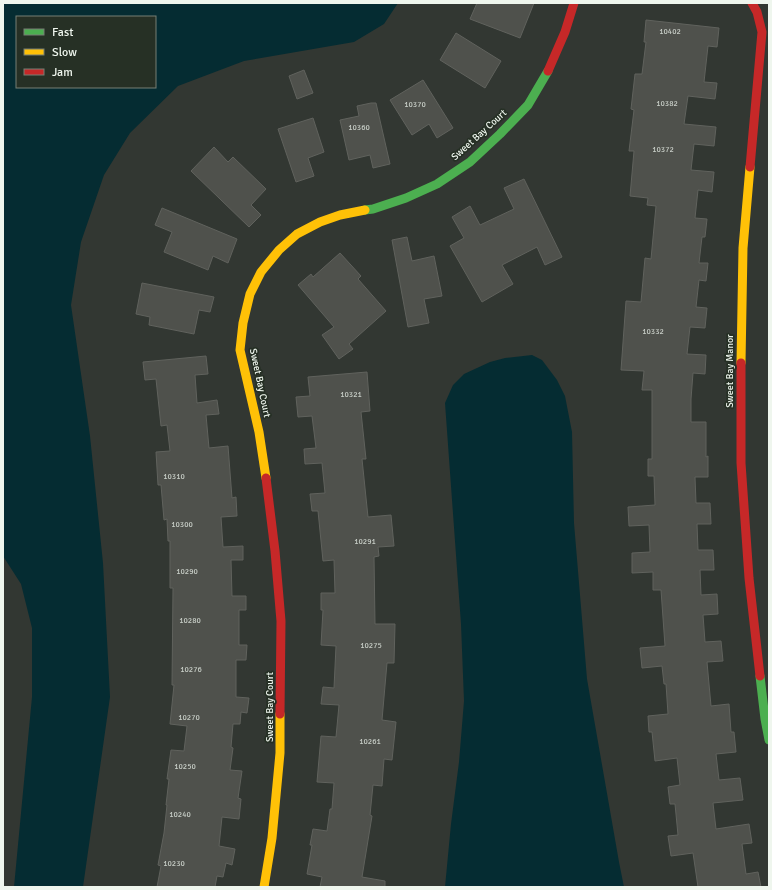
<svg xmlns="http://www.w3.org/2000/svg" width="772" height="890" viewBox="0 0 772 890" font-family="Signika,sans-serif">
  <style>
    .water { fill: #052c32; fill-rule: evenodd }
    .building { fill: #4f514c; stroke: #60625d }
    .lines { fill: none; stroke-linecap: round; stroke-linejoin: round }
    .fast { stroke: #4caf50; stroke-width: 9 }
    .slow { stroke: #ffc107; stroke-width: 9 }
    .jam { stroke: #c62828; stroke-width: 9 }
    .labels { text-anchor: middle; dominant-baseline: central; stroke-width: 3.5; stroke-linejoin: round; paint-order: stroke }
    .number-label { font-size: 8px; fill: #c7cdc6 }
    .street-label { font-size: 10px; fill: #eff6ee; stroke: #263025 }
  </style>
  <rect width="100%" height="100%" fill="#323732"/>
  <!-- water -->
  <g class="water">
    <path d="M3 3H398L384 24 354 42 244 61 178 86 130 133 104 175 81 242 71 305 90 436 103 563 110 697 83 887H14L32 697V628L21 584 3 556ZM17 17H155V87H17Z"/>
    <path d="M532 355 542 360 557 380 565 396 572 432 574 523 587 679 619 862 624 887H445L451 824 459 762 464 701 461 624 445 403 453 385 464 374 490 362 505 358Z"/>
  </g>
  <!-- building -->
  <g class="building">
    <path d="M477 3H534L520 38 470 19Z"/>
    <path d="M646 20 719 28 717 47 708 46 704 82 717 83 715 99 688 96 684 124 716 127 714 146 694 144 691 170 714 172 712 192 698 190 695 218 707 219 705 237H702L699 263H708L706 281 699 280 696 307 707 308 705 328 690 327 687 354 706 355 705 374 693 373 691 399V422H706V457L708 456V477H695L696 503H710L711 524H697L698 550H713L714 570H700L701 595 717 594 718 614 703 615 705 642 721 641 723 661 707 662 711 706 729 704 731 732H734L736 752 716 754 719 780 740 778 743 800 713 803 716 829 749 824 752 843 742 844 746 874 758 872 761 887H698L693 853 671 856 668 836 678 835 675 804H670L668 787 680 785 677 758 655 761 652 732H649L648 716 668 714 666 684H664L662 666 642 668 640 648 665 646 661 590H653V572L632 573V553L650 552 649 525 629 526 628 507 655 505 654 476H648V459H652V390H642L644 371 621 370 626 301 641 302 645 258 651 259 656 206 647 205 648 198 630 196 634 151H629L634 110 631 109 635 74H642L646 42H644Z"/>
    <path d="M456 33 501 61 485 88 440 60Z"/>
    <path d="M304 70 313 93 297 99 289 76Z"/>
    <path d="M423 80 453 128 437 138 429 124 412 135 390 100Z"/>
    <path d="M371 103H376L390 164 373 168 370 155 349 160 340 120 359 116 357 106Z"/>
    <path d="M313 118 324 152 308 158 314 176 296 182 278 129Z"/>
    <path d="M214 147 228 162 233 157 266 189 251 205 261 215 249 227 191 171Z"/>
    <path d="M524 179 562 257 545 265 537 247 502 265 513 284 482 302 450 246 464 238 452 217 470 206 480 225 514 209 504 188Z"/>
    <path d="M162 208 237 239 228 263 213 256 208 270 164 252 172 232 155 225Z"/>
    <path d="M407 237 412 261 434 256 442 296 424 299 429 323 408 327 392 240Z"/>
    <path d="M340 253 361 276 358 279 386 311 349 344 353 349 339 359 322 335 334 327 298 285 311 274 313 277Z"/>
    <path d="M142 283 214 297 210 312 199 310 194 334 149 325 150 317 136 314Z"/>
    <path d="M206 356 208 374 195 375 197 403 217 400 219 414 206 415 209 448 228 446 232 498 236 497 237 516 221 517 223 547 243 546V560H231L232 596H246V610H239V645H247L246 660H236V697L249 698 247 713 241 712 240 724H233L231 747 233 748 230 770 242 771 238 798 241 799 239 819 222 817 219 846 235 849 232 865 226 863 223 877 217 876 215 887H157L161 866 158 865 164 833 167 805H166L169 779H167L171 750 184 751 187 726 170 724 174 685H172L173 588H170V541H168L167 519 164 520 161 485H158L156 452 170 451 167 425 161 426 156 379 145 380 143 362Z"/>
    <path d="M367 372 370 411 361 412 366 459H362L368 517 391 515 394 546 378 547 379 556 374 557 375 624H395L394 663H387L382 720 396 722 392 760 384 759 382 786 373 785 370 815 372 816 362 877 385 881V887H320L322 877 307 874 312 845H310L313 829 327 831 330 809H332L334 783 317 782 321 736 336 737 339 705 321 704 323 687 334 688 336 646 321 645 323 610H321V593H335L334 560 323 561 318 511H312L310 494 325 493 322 463 305 464 304 449 316 448 312 416 298 417 296 397 310 396 308 377Z"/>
  </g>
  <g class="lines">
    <!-- fast -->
    <g class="fast">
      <path d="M365 210 373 209 406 198 437 184 470 162 500 134 528 105 548 71"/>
      <path d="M760 676 765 719 769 740"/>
    </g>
    <!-- slow -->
    <g class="slow">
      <path d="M741 363 743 248 750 167"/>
      <path d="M266 478 259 432 240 350 243 323 250 294 261 272 279 250 297 234 320 222 340 215 365 210"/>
      <path d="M264 887 272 838 280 753V714"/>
    </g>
    <!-- jam -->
    <g class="jam">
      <path d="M548 71 565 32 574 3"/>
      <path d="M750 167 762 32 757 12 752 3"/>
      <path d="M741 363V463L749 578 760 676"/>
      <path d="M266 478 275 551 281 621 280 714"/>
    </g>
  </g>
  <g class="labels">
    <!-- number labels -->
    <g class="number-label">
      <text x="670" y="31">10402</text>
      <text x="667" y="103">10382</text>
      <text x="415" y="104">10370</text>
      <text x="359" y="127">10360</text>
      <text x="663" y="149">10372</text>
      <text x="653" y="331">10332</text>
      <text x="351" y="394">10321</text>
      <text x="174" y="476">10310</text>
      <text x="182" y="524">10300</text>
      <text x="365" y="541">10291</text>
      <text x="187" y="571">10290</text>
      <text x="190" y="620">10280</text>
      <text x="371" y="645">10275</text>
      <text x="191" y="669">10276</text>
      <text x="189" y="717">10270</text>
      <text x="370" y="741">10261</text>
      <text x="185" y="766">10250</text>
      <text x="180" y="814">10240</text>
      <text x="174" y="863">10230</text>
    </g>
    <!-- street labels -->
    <g class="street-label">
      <text transform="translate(479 135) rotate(-42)">Sweet Bay Court</text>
      <text transform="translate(730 371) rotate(-90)">Sweet Bay Manor</text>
      <text transform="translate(260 383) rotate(78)">Sweet Bay Court</text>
      <text transform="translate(270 707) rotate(-90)">Sweet Bay Court</text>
    </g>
  </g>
  <!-- border -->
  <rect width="772" height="890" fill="none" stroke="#eff6ee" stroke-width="8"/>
  <!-- legend -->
  <rect x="16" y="16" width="140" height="72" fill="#263025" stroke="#767f75"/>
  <rect x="24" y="29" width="20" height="6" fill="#4caf50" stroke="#767f75"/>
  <text x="52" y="36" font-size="12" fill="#eff6ee">Fast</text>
  <rect x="24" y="49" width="20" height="6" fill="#ffc107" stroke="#767f75"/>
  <text x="52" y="56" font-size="12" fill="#eff6ee">Slow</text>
  <rect x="24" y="69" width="20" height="6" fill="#c62828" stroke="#767f75"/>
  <text x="52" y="76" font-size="12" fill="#eff6ee">Jam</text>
</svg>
